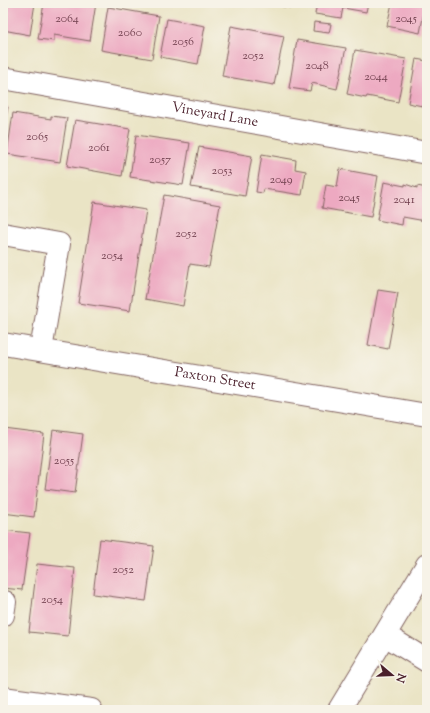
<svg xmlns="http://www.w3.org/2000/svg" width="430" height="713" viewBox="0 0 430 713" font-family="'Sorts Mill Goudy',serif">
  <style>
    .building { fill: #eda9c1 }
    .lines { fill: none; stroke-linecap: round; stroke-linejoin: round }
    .minor-casing { stroke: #826461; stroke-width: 24 }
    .minor { stroke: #fff; stroke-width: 22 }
    .labels { text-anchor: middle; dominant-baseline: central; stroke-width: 4; stroke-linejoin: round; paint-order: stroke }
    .number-label { font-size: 12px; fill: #734250 }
    .street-label { font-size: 14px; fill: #4a1f2b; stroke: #f7f3e8 }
  </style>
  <rect width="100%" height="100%" fill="#f7f3e8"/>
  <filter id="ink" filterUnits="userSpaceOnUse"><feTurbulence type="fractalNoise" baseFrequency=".025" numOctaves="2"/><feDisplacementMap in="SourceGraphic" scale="8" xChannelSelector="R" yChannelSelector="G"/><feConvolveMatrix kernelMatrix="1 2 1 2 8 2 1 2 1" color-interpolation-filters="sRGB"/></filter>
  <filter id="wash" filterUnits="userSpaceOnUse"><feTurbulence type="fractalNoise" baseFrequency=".012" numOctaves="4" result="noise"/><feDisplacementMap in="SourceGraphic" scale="16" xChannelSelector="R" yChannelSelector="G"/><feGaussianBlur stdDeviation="0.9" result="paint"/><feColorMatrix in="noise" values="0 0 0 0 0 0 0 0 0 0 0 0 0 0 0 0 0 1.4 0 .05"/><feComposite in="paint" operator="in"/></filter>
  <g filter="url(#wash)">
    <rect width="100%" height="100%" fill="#eae4c5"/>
    <g id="blocks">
      <!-- building -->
      <g class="building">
        <path d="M3 3H35L30 35 3 30Z"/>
        <path d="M44 3H96L90 41 54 35V41L38 39Z"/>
        <path d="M279 3H292L291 8 278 6Z"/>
        <path d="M317 3H368L366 12 343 8 341 18 315 14Z"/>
        <path d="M392 3H427V12H424L420 33 387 26Z"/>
        <path d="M108 7 159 16 152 59 101 50Z"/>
        <path d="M167 19 205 26 198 64 160 57Z"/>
        <path d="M314 22 331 24 329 33 313 31Z"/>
        <path d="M231 26 284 36 274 85 222 76Z"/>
        <path d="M297 40 346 48 337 89 312 83 310 91 289 88Z"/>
        <path d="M355 50 406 59 398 102 367 96 366 98 347 94Z"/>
        <path d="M416 59 427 61V107L408 103Z"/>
        <path d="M3 106 8 107 4 128H3Z"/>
        <path d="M13 113 51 119V116L67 118 60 162 7 154Z"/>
        <path d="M75 120 130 129 122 176 67 166Z"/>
        <path d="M136 135 190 143 183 185 130 177Z"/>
        <path d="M199 147 252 156 245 196 191 187Z"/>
        <path d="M262 154 296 160 295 169 306 171 302 195 264 189 263 193 256 192Z"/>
        <path d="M340 169 378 176 371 217 322 208 326 185 337 187Z"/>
        <path d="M384 182 405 186V184L417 188V186L427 188V212L425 221 403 217 402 225 377 220Z"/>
        <path d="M164 195 220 205 209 267 190 264 183 306 145 299Z"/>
        <path d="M94 202 146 210 130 311 78 303Z"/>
        <path d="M378 290 398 293 388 349 368 345Z"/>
        <path d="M4 429 44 434 34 517 3 513Z"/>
        <path d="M53 430 83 434 75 493 45 489Z"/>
        <path d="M3 530 30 533 22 590 3 588Z"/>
        <path d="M100 539 154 546 146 601 93 594Z"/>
        <path d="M37 564 75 568 68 636 29 632Z"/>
      </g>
    </g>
  </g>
  <g filter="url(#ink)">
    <use href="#blocks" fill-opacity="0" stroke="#826461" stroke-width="1"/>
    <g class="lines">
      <!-- minor casing -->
      <g class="minor-casing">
        <g id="minor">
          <path id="s1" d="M3 78 427 153"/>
          <path d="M3 234 59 244 41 350"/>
          <path id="s2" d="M3 344 427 415"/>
          <path d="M3 615 5 602"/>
          <path d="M385 635 427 661"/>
          <path d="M3 698 91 710"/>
          <path d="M339 710 427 565"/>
        </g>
      </g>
      <!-- minor -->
      <use href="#minor" class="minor"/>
    </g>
  </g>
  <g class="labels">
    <!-- number labels -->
    <g class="number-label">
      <text x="67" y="19">2064</text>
      <text x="406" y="19">2045</text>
      <text x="130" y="33">2060</text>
      <text x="183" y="42">2056</text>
      <text x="253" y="56">2052</text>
      <text x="317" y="66">2048</text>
      <text x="376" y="77">2044</text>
      <text x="37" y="137">2065</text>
      <text x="99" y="148">2061</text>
      <text x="160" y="160">2057</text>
      <text x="222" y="171">2053</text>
      <text x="281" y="180">2049</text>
      <text x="349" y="198">2045</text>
      <text x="404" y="200">2041</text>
      <text x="186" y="234">2052</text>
      <text x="112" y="256">2054</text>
      <text x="64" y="461">2055</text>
      <text x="123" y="570">2052</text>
      <text x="52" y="600">2054</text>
    </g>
    <!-- street labels -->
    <g class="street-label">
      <text stroke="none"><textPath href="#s1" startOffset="215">Vineyard Lane</textPath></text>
      <text stroke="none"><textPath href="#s2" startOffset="215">Paxton Street</textPath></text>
    </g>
  </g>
  <!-- margin -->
  <rect width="430" height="713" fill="none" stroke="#f7f3e8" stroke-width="16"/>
  <!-- north arrow -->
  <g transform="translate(392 675) rotate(109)" stroke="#f7f3e8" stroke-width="3" paint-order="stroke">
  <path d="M0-3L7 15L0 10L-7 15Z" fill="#4a1f2b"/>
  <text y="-6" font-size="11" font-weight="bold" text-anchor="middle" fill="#4a1f2b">N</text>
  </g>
</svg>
